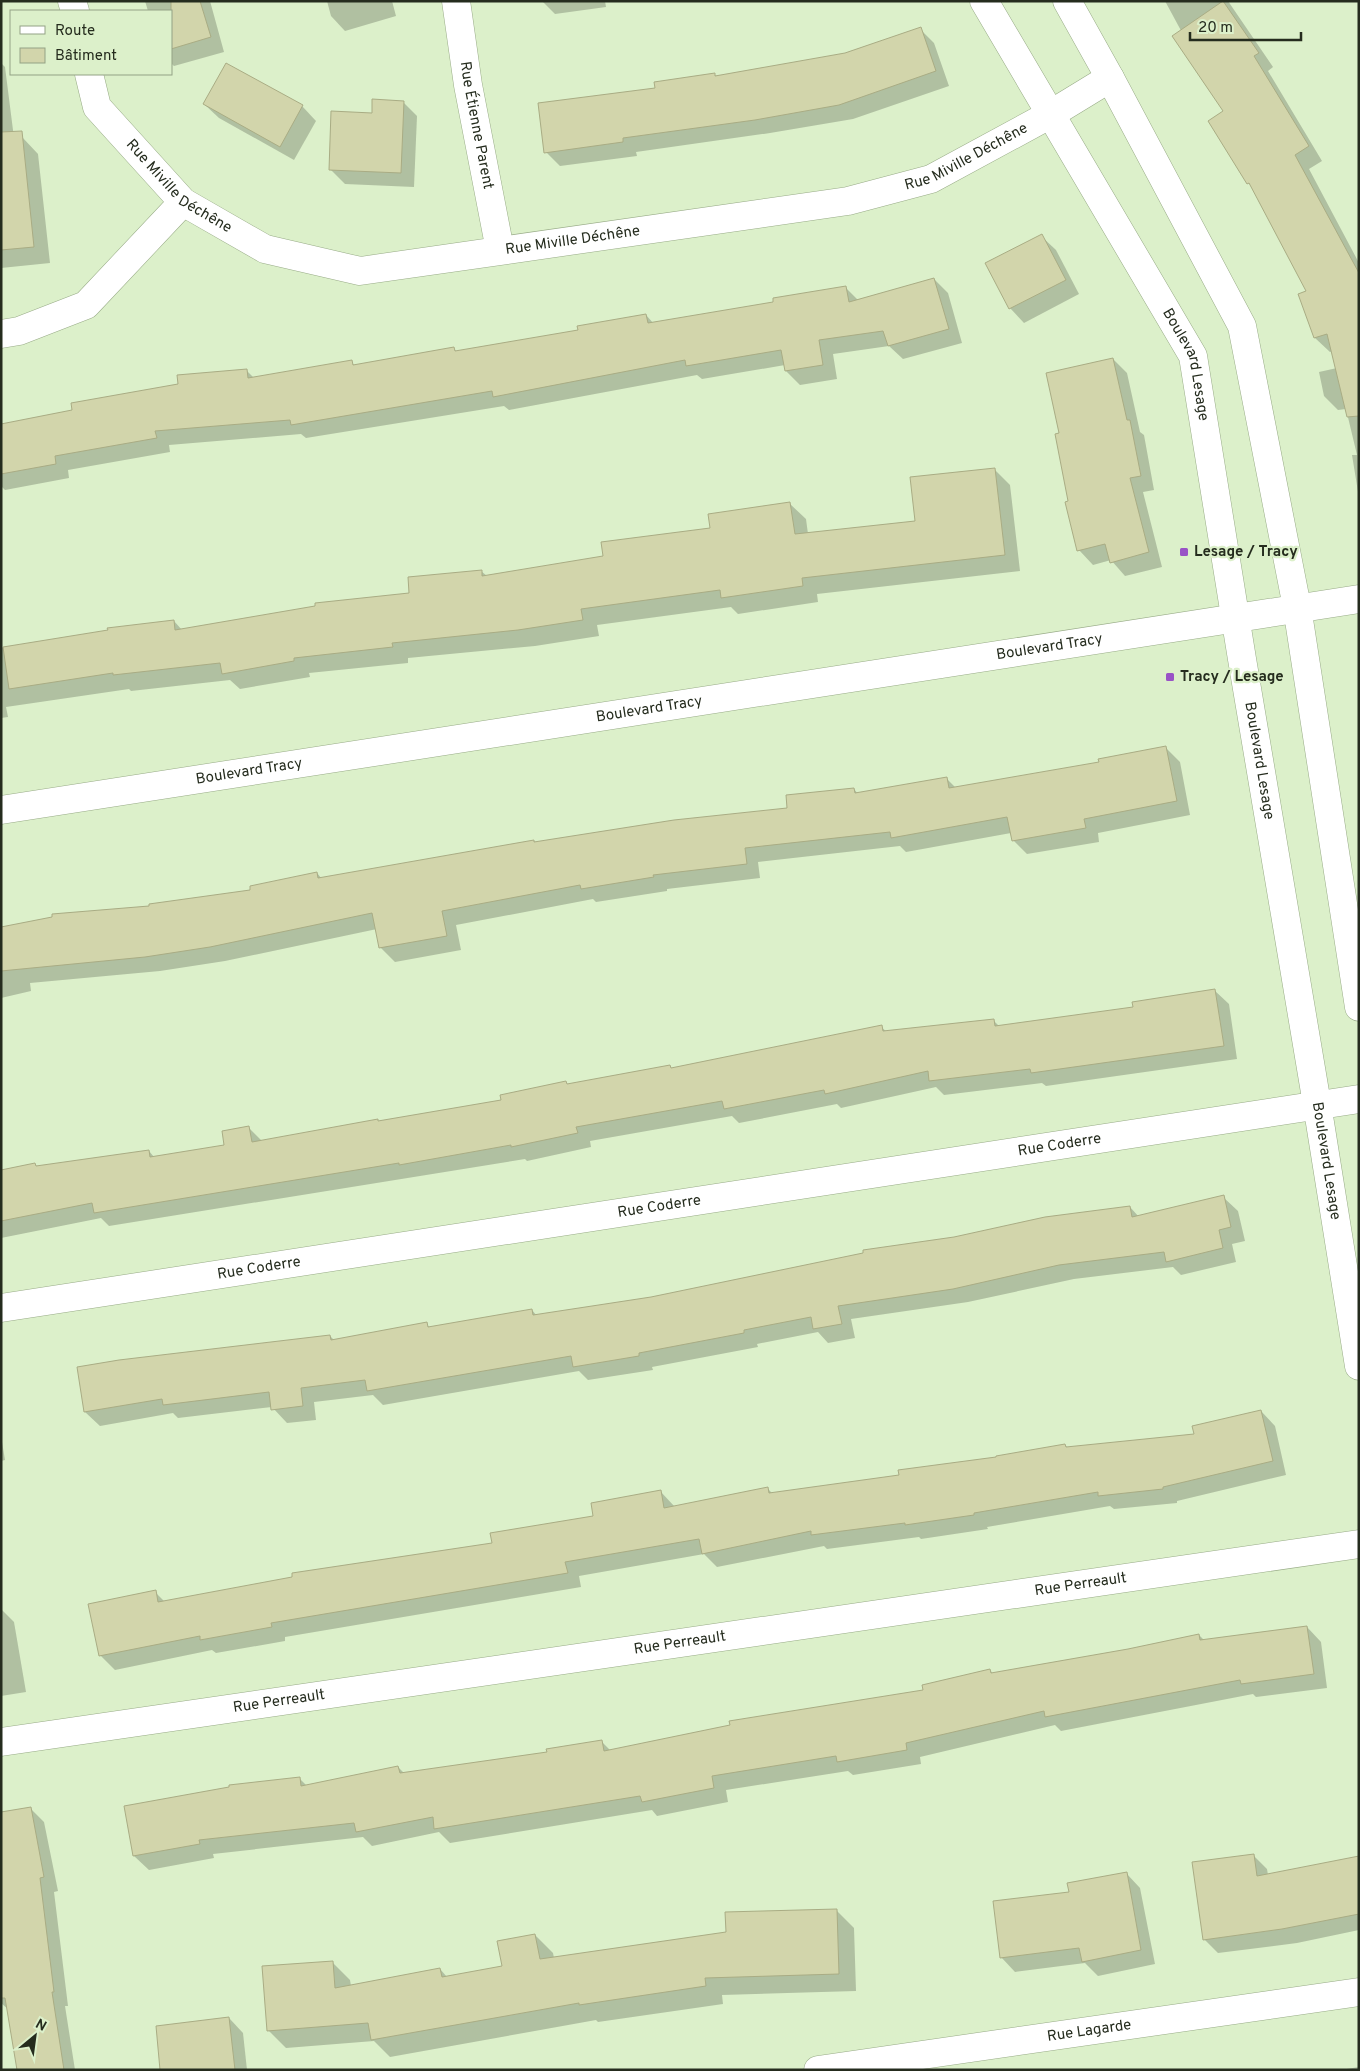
<svg xmlns="http://www.w3.org/2000/svg" width="1360" height="2071" viewBox="0 0 1360 2071" font-family="Overpass,sans-serif">
  <style>
    .shadow { fill: #0003 }
    .building { fill: #d2d5ab; stroke: #a9ac84 }
    .lines { fill: none; stroke-linecap: round; stroke-linejoin: round }
    .street-casing { stroke: #98ab87; stroke-width: 29 }
    .secondary-casing { stroke: #98ab87; stroke-width: 29 }
    .street { stroke: #fff; stroke-width: 28 }
    .secondary { stroke: #fff; stroke-width: 28 }
    .poi-dot { fill: #9952c6; stroke: #dcf0ca; stroke-width: 2 }
    .labels { text-anchor: middle; dominant-baseline: central; stroke-width: 4.5; stroke-linejoin: round; paint-order: stroke }
    .street-label { font-size: 15px; fill: #252c1e; stroke: #dcf0ca }
    .poi-label { font-size: 15px; font-weight: bold; fill: #252c1e; stroke: #dcf0ca; text-anchor: start }
  </style>
  <rect width="100%" height="100%" fill="#dcf0ca"/>
  <!-- shadow -->
  <g class="shadow">
    <path d="M145 1H210L224 52 174 66 171 63V11H148Z"/>
    <path d="M327 1H392L396 16 345 31 331 16Z"/>
    <path d="M542 1H605L606 7 555 14Z"/>
    <path d="M1165 1H1228L1273 67 1268 71 1322 161 1309 169 1359 263V498L1352 455H1357L1346 409 1338 410 1324 396 1319 372 1337 368 1333 351 1330 352 1315 338 1300 295 1308 292 1254 188 1248 183 1225 112Z"/>
    <path d="M920 29 934 43 949 86 853 119 770 133 636 152 637 156 560 166 546 152 657 89 714 74 717 77 845 54Z"/>
    <path d="M1 63 5 67 14 138 22 137 38 154 50 263 1 268Z"/>
    <path d="M403 102 417 116 414 187 345 184 330 169 373 114Z"/>
    <path d="M204 104 302 106 316 121 294 160 219 118Z"/>
    <path d="M1041 236 1056 250 1079 294 1024 323 1010 308Z"/>
    <path d="M934 279 948 293 962 343 903 359 889 346 833 354 837 379 800 385 786 371 785 365 702 379 697 375 509 410 504 406 306 438 301 434 169 445 170 452 68 470 69 478 5 490 1 486V425L74 411 247 371 255 379 351 362 355 366 453 348 457 352 579 331 646 315 654 324 775 303 846 288 858 300Z"/>
    <path d="M1113 359 1127 373 1140 432 1144 435 1154 490 1143 492 1162 567 1125 576 1111 560 1093 565 1079 550 1060 434Z"/>
    <path d="M994 469 1010 485 1020 571 817 594 818 602 738 614 731 607 597 625 599 636 535 646 408 658V663L309 673 310 677 240 689 230 680 131 691 129 689 6 707 8 717 1 718V648L174 621 182 630 411 594 481 571 487 576 605 557 711 530 789 503 806 519 808 534 917 522Z"/>
    <path d="M1166 748 1180 762 1190 815 1098 833 1099 842 1027 854 1013 840 1011 833 906 852 900 846 758 862 760 878 667 889V891L596 902 593 899 456 925 461 950 395 962 380 947 377 929 225 961 160 971 30 983 31 991 1 998V928L252 891 317 873 322 879 534 841 536 843 789 809 854 789 858 794 947 779 956 788 1100 763Z"/>
    <path d="M1214 990 1229 1004 1237 1059 1046 1086 1042 1083 944 1095 936 1087 841 1108 837 1104 739 1123 732 1116 590 1141 591 1147 527 1161 525 1159 109 1226 101 1218 1 1238V1171L35 1164 37 1167 149 1151 154 1157 226 1146 249 1128 263 1142 377 1120 379 1122 503 1101 566 1083 568 1085 670 1066 672 1069 881 1027 887 1032 993 1020 1000 1027 1134 1008Z"/>
    <path d="M1223 1197 1238 1211 1245 1241 1232 1244 1236 1262 1181 1275 1173 1267 1074 1279 968 1302 851 1319 855 1338 828 1343 818 1332 757 1344 758 1347 652 1367 653 1370 588 1380 579 1371 383 1405 373 1395 314 1402 316 1420 287 1423 272 1407 178 1418 173 1413 100 1426 85 1412 330 1336 334 1340 426 1324 430 1328 532 1310 537 1316 651 1298 954 1238 1130 1207 1139 1217Z"/>
    <path d="M1261 1411 1275 1426 1286 1475 1177 1501V1503L1114 1509 1110 1506 987 1527 988 1529 921 1539 919 1537 827 1549 824 1546 717 1567 704 1554 579 1576 581 1587 285 1637V1641L216 1653 212 1650 115 1670 100 1655 155 1592 165 1602 494 1544 595 1517 660 1491 675 1507 767 1488 773 1494 900 1477 1065 1445 1068 1448 1195 1435Z"/>
    <path d="M1 1436 5 1460 1 1461Z"/>
    <path d="M1 1609 14 1622 26 1692 1 1696Z"/>
    <path d="M1307 1627 1321 1642 1327 1688 1256 1697 1253 1694 1061 1731 1055 1725 920 1757 921 1764 853 1775 848 1771 726 1790 728 1802 657 1816 652 1810 450 1843 439 1832 372 1846 363 1837 213 1854 214 1858 149 1870 134 1856 125 1807 299 1778 307 1786 398 1767 405 1774 548 1753 601 1741 611 1751 924 1691 990 1670 993 1674 1128 1650 1199 1635 1205 1641Z"/>
    <path d="M30 1808 44 1822 58 1891 54 1892 68 2006H65L75 2070H18L9 2010 1 2003V1813Z"/>
    <path d="M1253 1855 1267 1869 1268 1875 1359 1859V1930L1297 1943 1218 1953 1204 1939Z"/>
    <path d="M1126 1873 1140 1888 1155 1964 1098 1976 1085 1963 1015 1972 1001 1957 1070 1893Z"/>
    <path d="M836 1910 854 1928 856 1991 722 1995 723 2004 598 2022 596 2020 390 2057 374 2041 286 2048 268 2030 332 1962 350 1980 351 1986 440 1969 447 1977 503 1967 535 1935 553 1953 554 1958 727 1933Z"/>
    <path d="M229 2018 243 2033 247 2070H162Z"/>
    <path d="M1359 2067V2070H1340Z"/>
  </g>
  <!-- building -->
  <g class="building">
    <path d="M171 1H200L211 37 171 49Z"/>
    <path d="M1223 1 1259 53 1254 56 1309 146 1295 155 1359 273V416L1347 417 1327 334 1314 338 1298 294 1306 291 1249 183 1247 184 1208 121 1223 111 1172 36Z"/>
    <path d="M921 27 936 71 839 105 755 120 623 138V142L544 153 538 103 655 88 654 82 715 73V76L845 53Z"/>
    <path d="M226 63 303 105 280 147 203 104Z"/>
    <path d="M372 99 404 101 401 173 329 170 331 111 372 113Z"/>
    <path d="M22 131 34 247 1 250V132Z"/>
    <path d="M1042 234 1066 280 1009 309 985 263Z"/>
    <path d="M934 278 949 329 888 346 883 331 819 340 823 365 785 371 781 350 686 366 685 360 493 397 492 391 291 425 290 420 155 431 157 438 55 456 56 464 1 474V424L72 410 71 403 178 384 177 375 247 369 248 378 352 360 353 365 454 347 455 351 578 330 577 326 646 314 648 323 773 302V298L846 286 849 302Z"/>
    <path d="M1113 358 1127 420H1130L1141 476 1130 478 1149 552 1110 563 1105 544 1077 551 1065 502 1068 501 1055 434 1059 433 1046 373Z"/>
    <path d="M995 468 1005 555 802 578 803 586 721 598 720 590 581 609 583 620 518 630 392 643 393 647 294 658V661L222 674 220 663 113 675V673L9 689 3 647 108 630 107 628 174 620 175 630 315 606V603L409 593 408 577 482 570V576L603 556 601 542 710 528 708 514 790 502 795 534 915 521 910 477Z"/>
    <path d="M1166 746 1177 801 1084 819 1086 828 1012 841 1007 817 891 838 890 832 745 848 747 864 653 875 654 877 581 889 580 885 442 911 447 936 379 948 372 913 210 947 145 957 1 971V927L52 917V914L149 906V904L250 890V886L317 872 318 878 534 840V842L674 820 787 808 786 795 854 788 855 793 947 777 949 788 1099 762 1098 759Z"/>
    <path d="M1215 989 1224 1046 1031 1073 1030 1069 929 1081 928 1071 825 1094 824 1090 724 1109 722 1101 576 1127 578 1133 511 1147V1145L399 1165V1163L94 1213 92 1203 1 1221V1170L35 1163 36 1166 149 1150 150 1157 224 1145 222 1131 249 1126 252 1142 378 1119V1121L501 1100 500 1095 566 1081 567 1084 670 1065 671 1068 882 1025 883 1031 994 1019 995 1026 1133 1007 1132 1002Z"/>
    <path d="M1224 1195 1231 1227 1219 1230 1223 1248 1166 1262 1164 1252 1059 1265 953 1289 838 1306 842 1324 813 1329 811 1317 744 1330V1333L639 1353V1356L573 1367 571 1356 367 1391 365 1380 301 1388 303 1406 271 1410 269 1392 163 1405 162 1399 84 1412 77 1367 119 1360 330 1335 331 1340 427 1322 428 1327 532 1309 533 1315 651 1297 863 1253V1250L954 1237 1045 1217 1130 1206 1132 1217Z"/>
    <path d="M1261 1410 1273 1461 1163 1487V1489L1098 1496V1492L974 1513V1515L905 1525V1523L811 1535V1531L702 1554 699 1539 565 1562 568 1573 271 1623 272 1627 200 1640V1636L99 1656 88 1604 156 1590 158 1602 292 1577V1573L492 1543 490 1533 593 1516 591 1503 661 1490 664 1508 768 1487 769 1493 899 1475 898 1470 996 1457V1456L1065 1444 1066 1447 1194 1434 1192 1426Z"/>
    <path d="M1307 1626 1314 1674 1241 1684 1240 1680 1045 1717 1044 1711 906 1743 907 1750 837 1762 836 1756 712 1776 714 1788 642 1802 640 1796 434 1829 433 1817 356 1832 354 1823 199 1840 200 1844 133 1856 124 1806 229 1787V1785L300 1777 301 1786 398 1766 400 1773 547 1752 546 1749 602 1740 604 1751 730 1725 729 1721 923 1690 922 1685 990 1669 991 1673 1128 1649 1199 1634 1200 1640Z"/>
    <path d="M31 1807 44 1877 40 1878 54 1992H52L64 2070H17L5 1998H1V1812Z"/>
    <path d="M1254 1854 1257 1876 1359 1856V1914L1282 1929 1203 1940 1192 1862Z"/>
    <path d="M1127 1872 1141 1950 1082 1962 1079 1948 1000 1958 993 1901 1069 1892 1067 1883Z"/>
    <path d="M837 1909 839 1974 705 1978 706 1986 579 2005V2003L371 2040 368 2023 267 2031 262 1966 333 1961 335 1988 440 1968 442 1977 502 1966 497 1941 535 1934 540 1959 726 1932 725 1912Z"/>
    <path d="M229 2017 235 2070H160L156 2026Z"/>
  </g>
  <g class="lines">
    <!-- street casing -->
    <g class="street-casing">
      <g id="street">
        <path d="M72 1 75 11"/>
        <path id="s1" d="M456 1 468 85 500 250"/>
        <path id="s2" d="M89 74 97 107 183 202 265 249 360 271 848 201 931 179 1051 114 1110 78"/>
        <path d="M1 334 19 331 86 305 183 202"/>
        <path id="s3" d="M1 810 1359 599"/>
        <path id="s4" d="M1 1308 1359 1099"/>
        <path id="s5" d="M1 1742 1359 1544"/>
        <path id="s6" d="M818 2070 1359 1992"/>
      </g>
    </g>
    <!-- secondary casing -->
    <g class="secondary-casing">
      <g id="secondary">
        <path id="s7" d="M984 1 1193 356 1242 659 1317 1104 1359 1366"/>
        <path d="M1067 1 1110 78 1242 326 1297 607 1359 1007"/>
      </g>
    </g>
    <!-- street -->
    <use href="#street" class="street"/>
    <!-- secondary -->
    <use href="#secondary" class="secondary"/>
  </g>
  <!-- markers -->
  <g class="poi-dot">
    <rect x="1179" y="547" width="10" height="10" rx="2.5"/>
    <rect x="1165" y="672" width="10" height="10" rx="2.5"/>
  </g>
  <g class="labels">
    <!-- street labels -->
    <g class="street-label">
      <text stroke="none"><textPath href="#s1" startOffset="126">Rue Étienne Parent</textPath></text>
      <text stroke="none"><textPath href="#s2" startOffset="974">Rue Miville Déchêne</textPath></text>
      <text stroke="none"><textPath href="#s2" startOffset="149">Rue Miville Déchêne</textPath></text>
      <text stroke="none"><textPath href="#s2" startOffset="569">Rue Miville Déchêne</textPath></text>
      <text stroke="none"><textPath href="#s7" startOffset="418">Boulevard Lesage</textPath></text>
      <text stroke="none"><textPath href="#s3" startOffset="1061">Boulevard Tracy</textPath></text>
      <text stroke="none"><textPath href="#s3" startOffset="656">Boulevard Tracy</textPath></text>
      <text stroke="none"><textPath href="#s7" startOffset="822">Boulevard Lesage</textPath></text>
      <text stroke="none"><textPath href="#s3" startOffset="251">Boulevard Tracy</textPath></text>
      <text stroke="none"><textPath href="#s4" startOffset="1071">Rue Coderre</textPath></text>
      <text stroke="none"><textPath href="#s7" startOffset="1228">Boulevard Lesage</textPath></text>
      <text stroke="none"><textPath href="#s4" startOffset="666">Rue Coderre</textPath></text>
      <text stroke="none"><textPath href="#s4" startOffset="261">Rue Coderre</textPath></text>
      <text stroke="none"><textPath href="#s5" startOffset="1091">Rue Perreault</textPath></text>
      <text stroke="none"><textPath href="#s5" startOffset="686">Rue Perreault</textPath></text>
      <text stroke="none"><textPath href="#s5" startOffset="281">Rue Perreault</textPath></text>
      <text stroke="none"><textPath href="#s6" startOffset="274">Rue Lagarde</textPath></text>
    </g>
    <!-- poi labels -->
    <g class="poi-label">
      <text x="1194" y="552">Lesage / Tracy</text>
      <text x="1180" y="677">Tracy / Lesage</text>
    </g>
  </g>
  <!-- border -->
  <rect width="1360" height="2071" fill="none" stroke="#252c1e" stroke-width="5"/>
  <!-- legend -->
  <rect x="10" y="10" width="162" height="65" fill="#dcf0ca" stroke="#93a285"/>
  <rect x="20" y="26" width="25" height="8" fill="#ffffff" stroke="#93a285"/>
  <text x="55" y="35" font-size="15" fill="#252c1e">Route</text>
  <rect x="20" y="48" width="25" height="15" fill="#d2d5ab" stroke="#93a285"/>
  <text x="55" y="60" font-size="15" fill="#252c1e">Bâtiment</text>
  <!-- north arrow -->
  <g transform="translate(35 2036) rotate(29)" stroke="#dcf0ca" stroke-width="4" paint-order="stroke">
  <path d="M0-4L9 19L0 12L-9 19Z" fill="#252c1e"/>
  <text y="-8" font-size="14" font-weight="bold" text-anchor="middle" fill="#252c1e">N</text>
  </g>
  <!-- scale -->
  <path d="M1190 32v8h111v-8" fill="none" stroke="#252c1e" stroke-width="2.5"/>
  <text x="1198" y="32" font-size="15" fill="#252c1e" stroke="#dcf0ca" stroke-width="4" paint-order="stroke">20 m</text>
</svg>
